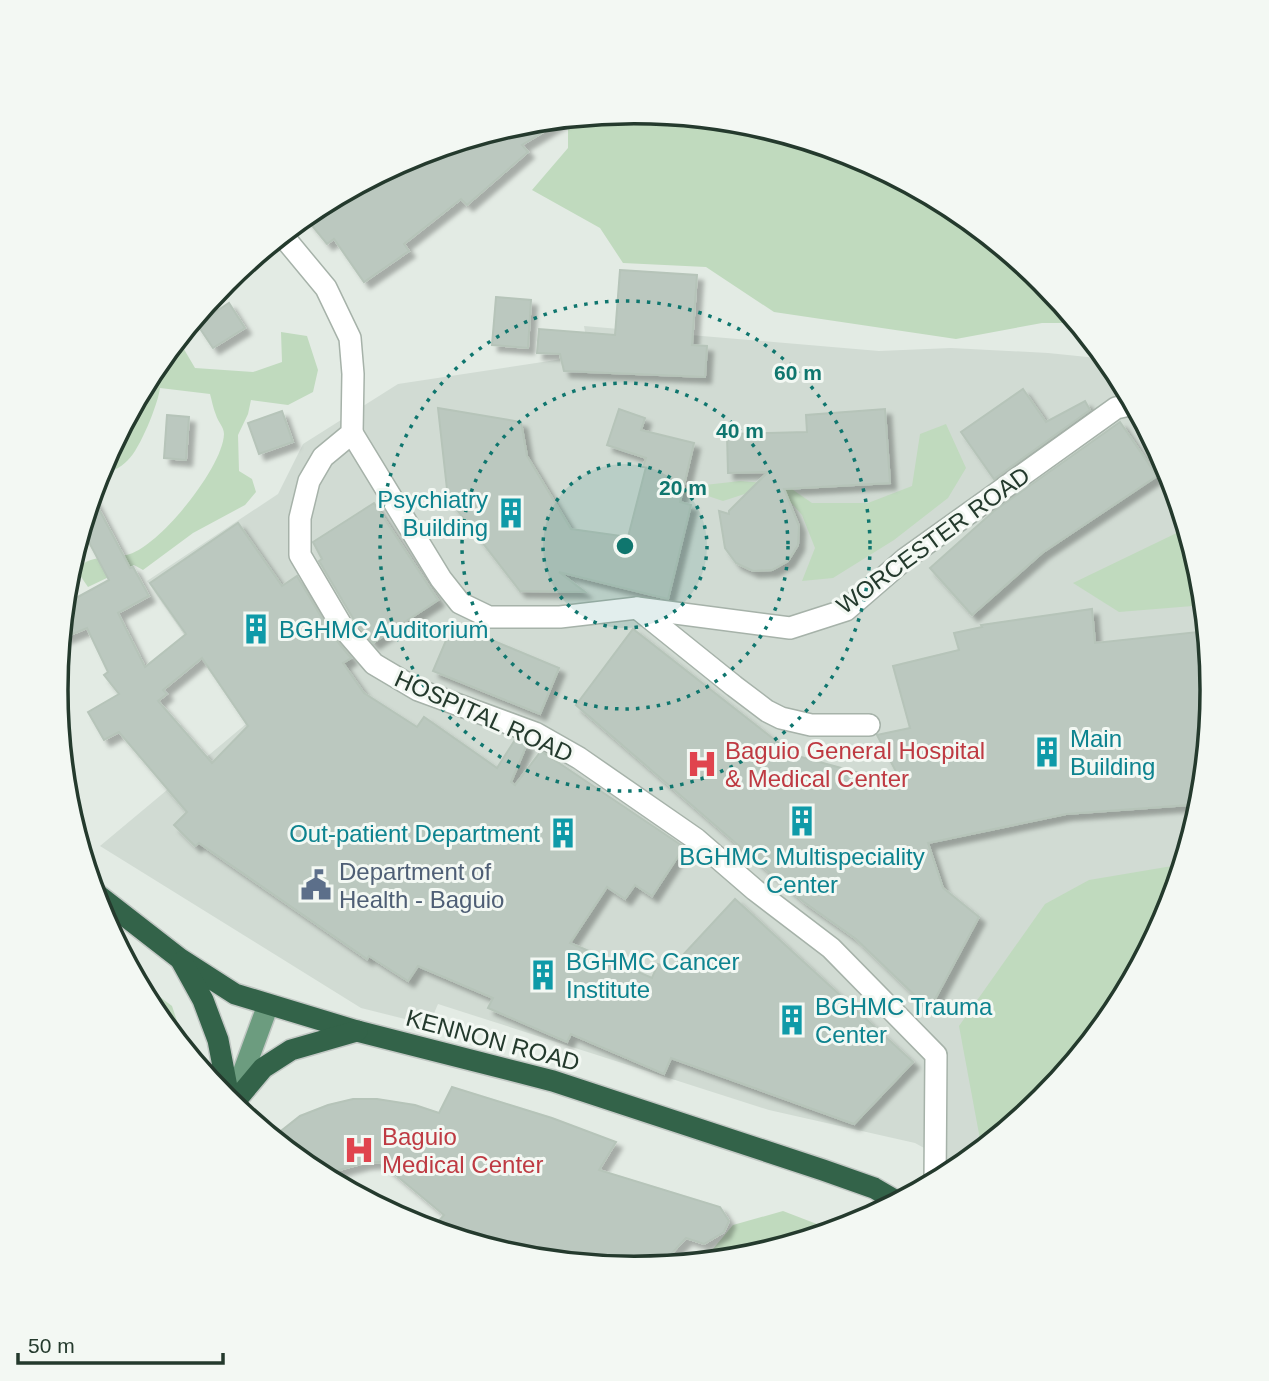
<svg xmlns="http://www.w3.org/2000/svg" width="1269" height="1381" viewBox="0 0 1269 1381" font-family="Arial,sans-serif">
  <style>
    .built { fill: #d1dbd3 }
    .green { fill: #c0dabe }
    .building { fill: #bbc8bf; stroke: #b6c4b9; stroke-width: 2; fill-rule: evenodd; filter: url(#shadow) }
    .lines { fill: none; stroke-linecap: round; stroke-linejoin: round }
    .minor-casing { stroke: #a6b2a9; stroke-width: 24 }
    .major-casing { stroke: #c2c8c4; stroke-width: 24 }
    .highway-casing { stroke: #c2c8c4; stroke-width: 24 }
    .minor { stroke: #fff; stroke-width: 21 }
    .major { stroke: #6c9c7f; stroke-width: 21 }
    .highway { stroke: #336349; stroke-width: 21 }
    .ring { fill: none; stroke: #0f766e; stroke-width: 3.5; stroke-dasharray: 3.5 7 }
    .labels { text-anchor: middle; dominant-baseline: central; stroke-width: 6; stroke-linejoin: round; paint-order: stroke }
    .culture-label { font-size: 24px; fill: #0d838f; stroke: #f3f8f3; text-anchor: start }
    .street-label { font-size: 24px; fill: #243a2d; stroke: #f3f8f3 }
    .health-label { font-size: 24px; fill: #be3a42; stroke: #f3f8f3; text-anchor: start }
    .service-label { font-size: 24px; fill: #4e5e75; stroke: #f3f8f3; text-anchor: start }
    .rim { fill: none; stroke: #243a2d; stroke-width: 3.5 }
    .centre { fill: #0f766e; stroke: #f3f8f3; stroke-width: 3.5 }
    .ring-label { font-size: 21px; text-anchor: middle; font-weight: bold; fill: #0f766e; stroke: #f3f8f3; stroke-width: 6; stroke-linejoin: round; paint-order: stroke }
  </style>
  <defs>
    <filter id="shadow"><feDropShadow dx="6" dy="6" stdDeviation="2" flood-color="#0004"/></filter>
  </defs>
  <rect width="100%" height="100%" fill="#e3ebe4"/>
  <!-- built -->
  <path class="built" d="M584 326 879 351 951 348 1048 353 1107 359 1116 369 1169 469 1202 578 1213 691 1202 804 1169 912 1115 1012 1043 1100 961 1168 915 1143 769 1110 438 1004 429 1025 361 1008 100 846 246 724 147 581 278 494 303 444 398 384 589 355Z"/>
  <!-- green -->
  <g class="green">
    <path d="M635 112 748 123 856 156 956 210 1044 282 1078 323H1042L956 339 774 312 706 267 623 263 600 228 532 190 568 148V119Z"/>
    <path d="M281 332 307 336 318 370 313 392 288 405 251 400 248 414 238 435 239 471 252 479 256 492 245 505 193 533 143 570 134 565 88 587 77 571C87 553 112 560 130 554 161 544 223 467 224 434 224 427 218 422 216 415 213 408 212 401 210 394L160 388C158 404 140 449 128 460 120 469 109 472 98 476L103 463 111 459 116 439 154 369 178 339 195 368 253 372 282 362Z"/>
    <path d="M946 424 966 468 948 498 894 540 833 578 802 581 815 548 802 515 783 494 757 490 723 501 702 494 675 493 687 487 740 481 786 485 812 503H868L912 486 920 434Z"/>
    <path d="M1187 528 1202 578 1205 605 1119 612 1073 583Z"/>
    <path d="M1184 864 1169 912 1115 1012 1043 1100 982 1150 959 1026 1045 904 1089 880Z"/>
    <path d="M135 978 172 1006 188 1054 153 1012Z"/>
    <path d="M783 1211 835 1231 747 1258 702 1262 733 1225Z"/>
  </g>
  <!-- building -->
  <g class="building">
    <path d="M565 119 522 145 528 152 467 205 461 199 404 244 409 251 364 282 334 239 327 244 305 217 313 209 388 170 392 175 413 156 522 123Z"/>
    <path d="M620 270 697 275 692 345 707 346 705 377 564 371 560 354 537 353 539 329 615 335Z"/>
    <path d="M496 297 531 300 528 348 492 345Z"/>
    <path d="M229 303 245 328 213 348 197 324Z"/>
    <path d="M1023 389 1046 422 1085 401 1090 410 994 479 961 432Z"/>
    <path d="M438 408 521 422 527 456 571 529 628 537 646 467H643L646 458 607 445 619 409 645 418 641 430 694 443 680 502 691 505 668 599 559 572 585 592 520 591 448 498Z"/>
    <path d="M885 409 890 483 784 489 799 526 798 545 788 561 772 570 753 571 736 563 725 548 719 511 729 514V511L768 472 728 473 727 434 807 432 806 415Z"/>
    <path d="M282 411 293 442 259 454 248 423Z"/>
    <path d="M167 415 189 417 186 460 164 458Z"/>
    <path d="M1120 422 1157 476 1042 553 972 615 930 568 994 511Z"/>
    <path d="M92 496 130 568 133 567 149 596 118 613 145 667 186 634 150 583 238 523 282 586 297 576 332 635 351 658 343 663 364 693 417 727 424 717 497 768 515 740 527 744 511 782 515 785 541 751 684 847 652 896 635 885 625 899 607 887 570 943 652 978 658 964 670 969 735 899 913 1062 854 1124 671 1058 664 1074 571 1034 567 1042 488 1008 493 998 418 966 408 981 369 956 367 959 199 843 195 846 174 825 187 812 119 732 104 740 88 712 119 694 104 675 108 672 87 628 61 639 65 604 109 580 82 529ZM202 658 248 726 212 763 158 701 167 694 163 690Z"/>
    <path d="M374 503 438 600 373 643 354 620 319 561 322 559 313 542Z"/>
    <path d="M1092 609 1095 643 1207 631 1213 691 1202 804 1066 814 928 843 943 888 979 917 934 1001 924 1004 856 939 804 902 576 705 633 629 794 755 903 785 877 735 910 728 893 666 959 650 954 633 982 627 981 625Z"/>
    <path d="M453 624 559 668 540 714 433 671Z"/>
    <path d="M452 1087 552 1118 616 1142 599 1170 720 1207 729 1221 724 1232 704 1244 686 1238 660 1266 634 1269 521 1258 431 1230 444 1215 380 1162 365 1163 346 1168 327 1174 324 1177 313 1171 272 1138 300 1116 328 1105 353 1099H377L415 1105 439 1113Z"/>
  </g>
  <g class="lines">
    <!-- minor casing -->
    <g class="minor-casing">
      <g id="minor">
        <path d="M282 235 326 288 350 338 353 374 352 433 323 457 309 481 300 518V555L343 628 374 664 418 690 535 733 579 758 696 839 755 890 831 948 936 1055 935 1183"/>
        <path d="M352 433 441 579 460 603 489 617H560L637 608 790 628 846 610 905 559 1116 408 1134 404"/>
        <path d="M637 608 734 686 767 711 781 718 811 725H869"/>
      </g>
    </g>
    <!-- major casing -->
    <g class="major-casing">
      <path id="major" d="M232 1103 268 1005"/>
    </g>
    <!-- highway casing -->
    <g class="highway-casing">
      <g id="highway">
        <path d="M94 892 179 958 235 994 357 1031 553 1081 823 1170 874 1188 898 1202"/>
        <path d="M182 962 203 1000 218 1040 230 1103"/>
        <path d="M232 1105 263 1068 291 1050 357 1031"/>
      </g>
    </g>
    <!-- minor -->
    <use href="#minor" class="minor"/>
    <!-- major -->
    <use href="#major" class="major"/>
    <!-- highway -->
    <use href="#highway" class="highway"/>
  </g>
  <!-- distance rings -->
  <circle cx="625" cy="546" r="82" fill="#0f766e" fill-opacity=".12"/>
  <g class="ring">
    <circle cx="625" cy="546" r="82"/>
    <circle cx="625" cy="546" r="163"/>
    <circle cx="625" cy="546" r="245"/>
  </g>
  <!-- icons -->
  <defs>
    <g id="building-bare" transform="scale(2.415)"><path d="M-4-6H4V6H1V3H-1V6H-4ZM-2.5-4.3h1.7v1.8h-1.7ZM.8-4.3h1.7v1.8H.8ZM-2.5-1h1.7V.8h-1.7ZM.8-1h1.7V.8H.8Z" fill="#0f9aa8" stroke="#f3f8f3" stroke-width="2.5" paint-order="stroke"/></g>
    <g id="hospital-bare" transform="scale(2.415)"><path d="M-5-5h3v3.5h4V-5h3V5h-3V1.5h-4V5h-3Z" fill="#e0444e" stroke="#f3f8f3" stroke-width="2.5" paint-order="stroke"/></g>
    <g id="civic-bare" transform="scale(2.415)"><path d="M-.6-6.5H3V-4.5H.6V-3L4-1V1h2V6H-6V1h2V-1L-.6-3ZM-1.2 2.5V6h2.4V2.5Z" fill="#5c6f8a" stroke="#f3f8f3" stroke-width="2.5" paint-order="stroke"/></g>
  </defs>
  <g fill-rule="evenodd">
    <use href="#building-bare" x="511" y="513"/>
    <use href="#building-bare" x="256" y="629"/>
    <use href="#building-bare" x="1047" y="752"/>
    <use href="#hospital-bare" x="702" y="764"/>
    <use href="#building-bare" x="802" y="821"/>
    <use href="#building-bare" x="563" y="833"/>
    <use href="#civic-bare" x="316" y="885"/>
    <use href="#building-bare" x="543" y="975"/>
    <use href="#building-bare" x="792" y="1020"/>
    <use href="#hospital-bare" x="359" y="1150"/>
  </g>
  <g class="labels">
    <!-- culture labels -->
    <g class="culture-label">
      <text x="488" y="499" text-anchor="end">Psychiatry<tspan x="488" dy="28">Building</tspan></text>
      <text x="279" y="629">BGHMC Auditorium</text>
      <text x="1070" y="738">Main<tspan x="1070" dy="28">Building</tspan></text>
      <text x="540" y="833" text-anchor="end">Out-patient Department</text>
      <text x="802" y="856" text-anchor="middle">BGHMC Multispeciality<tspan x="802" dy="28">Center</tspan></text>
      <text x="566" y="961">BGHMC Cancer<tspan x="566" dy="28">Institute</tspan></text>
      <text x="815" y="1006">BGHMC Trauma<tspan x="815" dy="28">Center</tspan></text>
    </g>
    <!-- street labels -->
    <g class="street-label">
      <text transform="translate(933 540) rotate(-36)">WORCESTER ROAD</text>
      <text transform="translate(484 716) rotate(24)">HOSPITAL ROAD</text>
      <text transform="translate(493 1040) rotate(15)">KENNON ROAD</text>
    </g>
    <!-- health labels -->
    <g class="health-label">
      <text x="725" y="750">Baguio General Hospital<tspan x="725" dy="28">&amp; Medical Center</tspan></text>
      <text x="382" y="1136">Baguio<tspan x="382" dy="28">Medical Center</tspan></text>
    </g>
    <!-- service labels -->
    <g class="service-label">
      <text x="339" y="871">Department of<tspan x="339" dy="28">Health - Baguio</tspan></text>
    </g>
  </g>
  <!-- crop -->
  <path d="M0 0H1269V1381H0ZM68 690a566 566 0 1 1 1132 0a566 566 0 1 1-1132 0Z" fill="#f3f8f3" fill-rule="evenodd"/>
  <path class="rim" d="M68 690a566 566 0 1 1 1132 0a566 566 0 1 1-1132 0Z"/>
  <circle cx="625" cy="546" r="10" class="centre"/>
  <g class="ring-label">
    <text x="798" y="380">60 m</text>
    <text x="740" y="438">40 m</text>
    <text x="683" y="495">20 m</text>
  </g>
  <!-- scale -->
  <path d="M18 1353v10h205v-10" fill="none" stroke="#243a2d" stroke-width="3.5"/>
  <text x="28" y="1353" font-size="21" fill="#243a2d" stroke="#f3f8f3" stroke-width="5" paint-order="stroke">50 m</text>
</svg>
